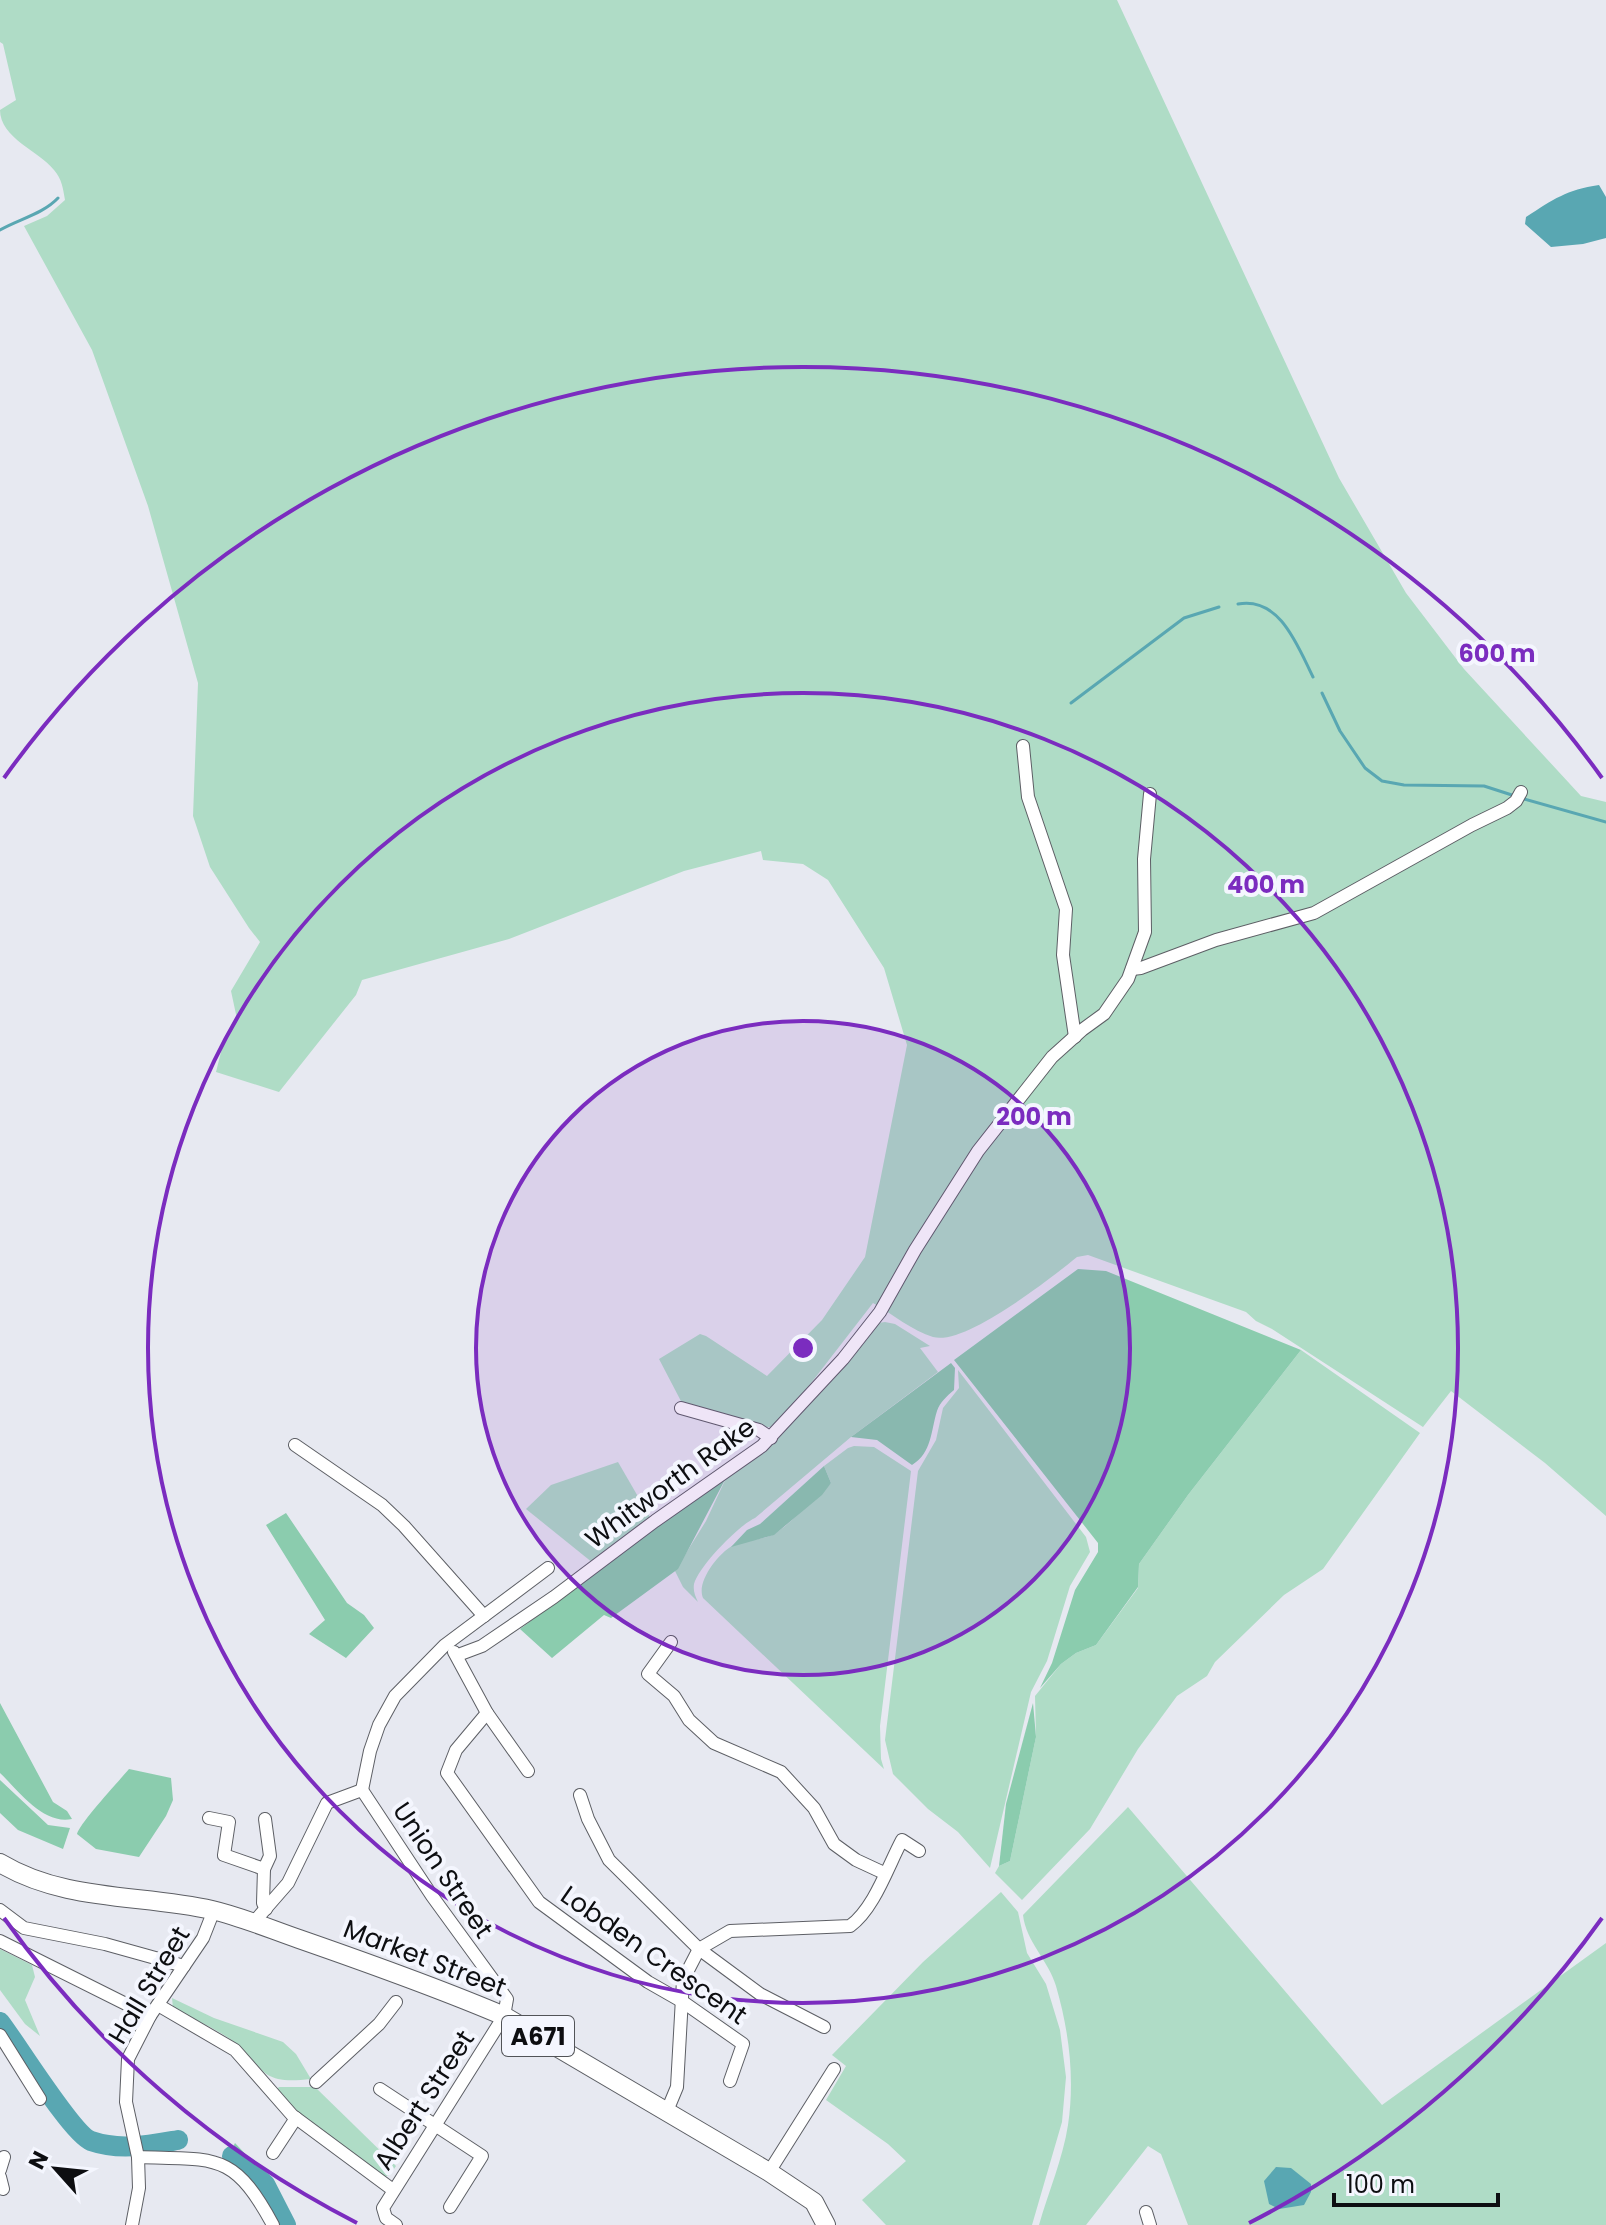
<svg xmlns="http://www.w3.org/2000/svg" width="1606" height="2225" viewBox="0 0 1606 2225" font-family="Poppins,sans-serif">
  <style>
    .green { fill: #afdcc6 }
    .forest { fill: #8bccae }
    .water { fill: #59a7b2 }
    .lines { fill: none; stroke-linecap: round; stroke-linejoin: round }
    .stream { stroke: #59a7b2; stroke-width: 3 }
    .river { stroke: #59a7b2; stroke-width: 20 }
    .minor-casing { stroke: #5d5f65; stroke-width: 14 }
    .primary-casing { stroke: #5d5f65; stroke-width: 20 }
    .minor { stroke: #fff; stroke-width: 12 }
    .primary { stroke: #fff; stroke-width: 18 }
    .ring { fill: none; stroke: #7b2cbf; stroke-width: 4 }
    .labels { text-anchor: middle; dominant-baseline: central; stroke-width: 8; stroke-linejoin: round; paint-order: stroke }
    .shield { fill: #f4f6fe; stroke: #525458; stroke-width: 2 }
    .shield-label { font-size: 24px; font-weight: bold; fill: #0d0e11 }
    .street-label { font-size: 26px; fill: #0d0e11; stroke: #f4f6fe }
    .centre { fill: #7b2cbf; stroke: #f4f6fe; stroke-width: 4 }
    .ring-label { font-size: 24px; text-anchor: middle; font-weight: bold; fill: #7b2cbf; stroke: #f4f6fe; stroke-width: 8; stroke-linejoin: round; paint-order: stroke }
  </style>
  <rect width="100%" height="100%" fill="#e7e9f1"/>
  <!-- green -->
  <g class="green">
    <path d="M0 0H1117L1339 478 1406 593 1464 669 1581 796 1606 802V1516L1545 1463 1451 1391 1423 1427 1272 1329 1256 1321 1246 1312 1088 1255 1077 1257C1051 1278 965 1346 933 1337 913 1331 892 1314 873 1303L777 1427H761L683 1405 659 1359 700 1334 706 1336 767 1376 822 1320 865 1257 907 1045 884 968 828 880 803 864 763 860 761 851 684 871 509 939 362 980 356 995 279 1092 216 1072 222 1048 237 1019 231 991 260 942 249 928 210 867 193 816 198 683 148 506 92 350 24 226 47 216 65 200C63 189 62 179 54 170 39 151 0 138 0 110L16 100 3 44 0 42Z"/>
    <path d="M885 1322 895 1324 930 1346 920 1348 938 1372 851 1437 755 1518C739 1525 699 1566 694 1584 693 1591 695 1596 698 1602L683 1587 675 1571 706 1521 728 1474 878 1323Z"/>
    <path d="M1301 1350 1420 1433 1323 1569 1284 1595 1215 1662 1207 1676 1177 1696 1138 1749 1090 1829 1022 1900 995 1873 999 1866 1010 1861 1036 1737 1035 1696 1061 1664 1076 1653 1096 1645 1138 1588 1139 1564 1188 1495Z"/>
    <path d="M958 1370 1086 1537 1090 1552 1070 1586 1047 1661 1031 1692 990 1868 958 1832 928 1809 893 1774 885 1740 918 1471 936 1440 943 1408 959 1388Z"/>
    <path d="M854 1446 874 1447 911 1471 880 1726 881 1759 884 1769 703 1598C696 1582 718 1554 732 1546 744 1539 762 1541 774 1534 791 1524 815 1497 831 1483L824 1466 848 1448Z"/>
    <path d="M618 1462 651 1519 593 1563 526 1509 551 1485Z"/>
    <path d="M1128 1807 1382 2105 1606 1943V2225H1188L1161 2154 1148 2146 1086 2225H1039C1048 2193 1063 2158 1068 2125 1075 2078 1069 2031 1056 1986 1049 1961 1026 1942 1023 1915Z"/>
    <path d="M1001 1892 1018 1912 1027 1953 1046 1984 1060 2030 1066 2077 1062 2122 1032 2225H886L862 2200 906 2161 888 2144 826 2100 846 2066 832 2055 923 1962Z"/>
    <path d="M0 1949 32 1965 35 1977 25 2000 40 2036 25 2024 0 1990Z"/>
    <path d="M172 1998 214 2018 283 2042 296 2054 311 2079C255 2086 266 2065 230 2039 213 2027 192 2019 173 2008Z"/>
    <path d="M279 2087H315L396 2166 390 2175 384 2177 305 2120 276 2090Z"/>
  </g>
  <!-- forest -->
  <g class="forest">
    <path d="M1078 1269 1106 1271 1301 1350 1188 1495 1139 1564 1138 1587 1096 1645 1076 1653 1061 1664 1040 1688 1052 1663 1075 1590 1098 1552V1543L954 1360Z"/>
    <path d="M951 1363 955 1368 954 1390C947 1396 940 1402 937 1411 931 1430 932 1453 912 1465L877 1440 851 1437Z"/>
    <path d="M824 1466 831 1483 822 1495 774 1535 731 1547 747 1530 760 1524Z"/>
    <path d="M728 1474 678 1569 611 1618 604 1615 552 1658 520 1629Z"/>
    <path d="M286 1513 347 1603 364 1615 374 1628 346 1658 309 1634 325 1620 266 1525Z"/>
    <path d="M0 1703 53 1802 67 1811 72 1819C43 1825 19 1791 0 1773Z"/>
    <path d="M1033 1703 1036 1737 1010 1861 999 1866 1006 1804Z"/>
    <path d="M129 1769 171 1778 173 1800 166 1816 139 1857 96 1849 77 1834C80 1823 118 1782 129 1769Z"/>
    <path d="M0 1780 48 1825 70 1828 63 1849 18 1830 0 1813Z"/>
    <path d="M235 2143 270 2180 295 2225H290L268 2184 231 2151Z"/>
  </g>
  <!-- water -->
  <g class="water">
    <path d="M1599 185 1606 197V238L1583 244 1551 247 1525 224 1526 217C1554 199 1566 190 1599 185Z"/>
    <path d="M1276 2167 1291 2168 1311 2184V2192L1304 2205 1279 2209 1269 2204 1264 2181Z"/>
  </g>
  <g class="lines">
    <!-- stream -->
    <g class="stream">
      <path d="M0 230C19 219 43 214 58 198"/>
      <path d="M1238 604C1280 596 1298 647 1313 677"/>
      <path d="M1322 693 1340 731 1365 768 1382 781 1404 785 1484 786 1515 796"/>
      <path d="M1071 703 1184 618 1219 607"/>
      <path d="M1524 799 1606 822"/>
    </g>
    <!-- river -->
    <g class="river">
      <path d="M0 2022C17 2044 72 2134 91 2141 120 2151 149 2145 178 2140"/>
      <path d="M232 2156 265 2184 286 2225"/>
    </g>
    <!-- minor casing -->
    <g class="minor-casing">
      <g id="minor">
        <path d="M1023 746 1028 797 1066 909 1063 955 1075 1037"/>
        <path d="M1132 969 1141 968 1216 940 1314 913 1472 825 1507 808 1516 801 1521 792"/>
        <path d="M681 1408 759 1430 771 1438"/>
        <path d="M295 1445 382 1505 404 1526 484 1616"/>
        <path d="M671 1642 648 1674 674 1696 689 1720 714 1743 781 1772 814 1808 834 1844 856 1860 884 1873"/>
        <path d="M454 1652 487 1713 528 1771"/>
        <path d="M458 1655 482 1646 554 1597 655 1521 762 1446 843 1359 880 1312 915 1250 978 1151 1052 1057 1082 1030 1104 1014 1128 979 1145 932 1144 859 1150 794"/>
        <path d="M487 1713 456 1750 447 1773 539 1902 648 1982 683 2002 743 2044 730 2081"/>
        <path d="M362 1790 432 1896 507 1999 504 2016 383 2208 386 2218 396 2225"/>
        <path d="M362 1790 370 1751 379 1725 395 1696 445 1645 548 1568"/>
        <path d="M580 1795 588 1819 609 1860 699 1949 760 1994 824 2027"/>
        <path d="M209 1818 229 1822 224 1855 264 1869 263 1903 266 1909"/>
        <path d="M264 1869 270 1856 265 1819"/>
        <path d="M0 1910 24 1928 105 1944 184 1966"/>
        <path d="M254 1922 288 1883 327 1803 362 1790"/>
        <path d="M0 1941 150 2016"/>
        <path d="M158 2005 235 2050 292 2115 393 2190"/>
        <path d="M0 2035 40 2099"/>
        <path d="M316 2082 379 2024 396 2002"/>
        <path d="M380 2089 482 2156 450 2207"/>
        <path d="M667 2111 677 2087 683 1980 699 1949 730 1931 850 1926C874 1909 888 1866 902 1840L919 1851"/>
        <path d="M273 2153 296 2118"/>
        <path d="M138 2157C216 2160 233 2151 273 2225"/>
        <path d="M0 2170 4 2157"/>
        <path d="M769 2172 834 2069"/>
        <path d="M0 2177 3 2189"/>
        <path d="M1146 2212 1150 2225"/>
        <path d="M132 2225 139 2188 138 2157 126 2102 128 2059 150 2016 203 1938 214 1910"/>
      </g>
    </g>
    <!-- primary casing -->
    <g class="primary-casing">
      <path id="primary" d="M0 1863C65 1902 141 1894 212 1910 242 1917 270 1929 299 1939 368 1963 436 1987 504 2016L769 2172 814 2202 826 2225"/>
    </g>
    <!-- minor -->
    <use href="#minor" class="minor"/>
    <!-- primary -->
    <use href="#primary" class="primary"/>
  </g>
  <!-- distance rings -->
  <circle cx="803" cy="1348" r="327" fill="#7b2cbf" fill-opacity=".12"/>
  <g class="ring">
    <circle cx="803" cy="1348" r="327"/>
    <circle cx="803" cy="1348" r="655"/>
    <path d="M1602 1918A982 982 0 0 1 1249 2223M357 2223A982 982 0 0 1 4 1918M4 778A982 982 0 0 1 1602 778"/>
  </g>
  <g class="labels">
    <!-- shield labels -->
    <rect class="shield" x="502" y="2016" width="72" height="40" rx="6"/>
    <g class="shield-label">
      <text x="538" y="2036">A671</text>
    </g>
    <!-- street labels -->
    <g class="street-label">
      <text transform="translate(670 1483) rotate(-36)">Whitworth Rake</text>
      <text transform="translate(443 1870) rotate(56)">Union Street</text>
      <text transform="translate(654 1955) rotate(35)">Lobden Crescent</text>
      <text transform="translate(425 1958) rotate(21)">Market Street</text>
      <text transform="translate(149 1985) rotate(-59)">Hall Street</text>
      <text transform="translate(424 2100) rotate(-57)">Albert Street</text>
    </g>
  </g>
  <circle cx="803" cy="1348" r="12" class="centre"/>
  <g class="ring-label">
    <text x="1497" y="662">600 m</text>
    <text x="1266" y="893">400 m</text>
    <text x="1034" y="1125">200 m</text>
  </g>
  <!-- north arrow -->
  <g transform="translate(56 2169) rotate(297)" stroke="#f4f6fe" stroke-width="6" paint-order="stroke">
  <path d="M0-6L14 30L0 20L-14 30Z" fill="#0d0e11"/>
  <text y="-12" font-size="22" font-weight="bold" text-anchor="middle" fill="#0d0e11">N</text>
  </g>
  <!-- scale -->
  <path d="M1334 2193v12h164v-12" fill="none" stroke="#0d0e11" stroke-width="4"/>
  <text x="1346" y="2193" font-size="24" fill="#0d0e11" stroke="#f4f6fe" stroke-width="6" paint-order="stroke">100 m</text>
</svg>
